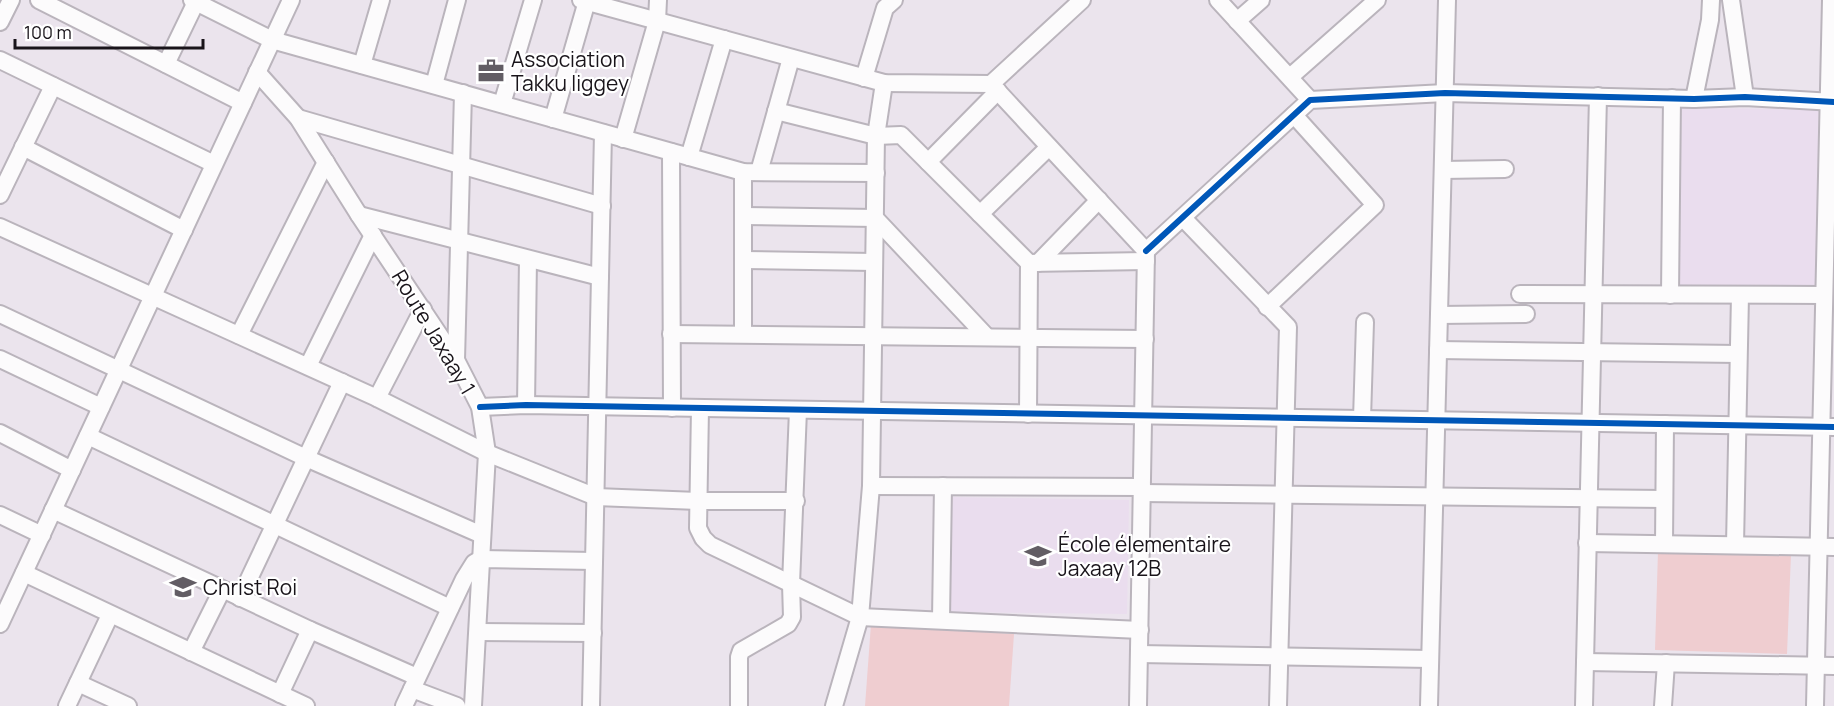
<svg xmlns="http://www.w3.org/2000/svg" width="1834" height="706" viewBox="0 0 1834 706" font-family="Manrope,sans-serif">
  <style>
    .built { fill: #eaddee }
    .green { fill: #efcdd0 }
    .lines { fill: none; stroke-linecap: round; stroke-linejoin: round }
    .minor-casing { stroke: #bab4bc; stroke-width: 20 }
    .minor { stroke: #fcfbfc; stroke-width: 16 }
    .cycleway-casing { stroke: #fff; stroke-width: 10 }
    .cycleway { stroke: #0057b8; stroke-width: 6 }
    .labels { text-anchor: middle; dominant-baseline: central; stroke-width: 4.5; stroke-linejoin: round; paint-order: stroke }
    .poi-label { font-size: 21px; fill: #19141a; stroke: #fff; text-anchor: start }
    .street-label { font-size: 21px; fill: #19141a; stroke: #fff }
  </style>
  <rect width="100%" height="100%" fill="#ebe4ed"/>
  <!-- built -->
  <g class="built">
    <path d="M1677 108 1819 109 1816 290 1675 289Z"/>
    <path d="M950 497 1129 500 1127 614 948 612Z"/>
  </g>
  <!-- green -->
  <g class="green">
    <path d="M1658 551 1791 554 1787 654 1655 650Z"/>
    <path d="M871 624 1014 634 1009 706H865Z"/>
  </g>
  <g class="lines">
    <!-- minor casing -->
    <g class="minor-casing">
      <g id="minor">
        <path d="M39 0 243 103"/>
        <path d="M192 0 272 40 743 172 876 173"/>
        <path d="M581 0 884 83 991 84 1082 0"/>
        <path d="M1218 0 1310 100"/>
        <path d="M1731 0 1745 97"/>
        <path d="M1237 21 1261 0"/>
        <path d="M0 22 11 0"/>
        <path d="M0 60 214 164"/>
        <path d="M166 64 196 2"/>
        <path d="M362 65 381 0"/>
        <path d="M257 72 298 118 359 215 456 360 480 407 487 453 473 706"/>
        <path d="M1290 77 1377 0"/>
        <path d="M864 78 885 8 894 0"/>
        <path d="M991 84 1146 251 1138 706"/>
        <path d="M434 85 457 0"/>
        <path d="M1694 99 1710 20 1711 0"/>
        <path d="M502 104 533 0"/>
        <path d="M776 111 876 136 901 135 1029 263 1028 414"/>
        <path d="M298 118 602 206"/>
        <path d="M553 119 587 1"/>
        <path d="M623 139 657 21 658 0"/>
        <path d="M23 147 184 230"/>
        <path d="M671 152 672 408"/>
        <path d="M689 157 724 39"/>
        <path d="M928 162 998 91"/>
        <path d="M1443 170 1505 169"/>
        <path d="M743 172V334"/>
        <path d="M759 172 791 58"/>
        <path d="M0 195 53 86"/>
        <path d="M980 214 1049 147"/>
        <path d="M359 215 600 277"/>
        <path d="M743 216 875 218 987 337"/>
        <path d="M1183 218 1288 327 1278 706"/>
        <path d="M0 227 377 398 487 453 596 497 698 501H796"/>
        <path d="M1146 251 1310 100 1445 93 1694 99 1745 97 1834 102"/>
        <path d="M743 260 874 262"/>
        <path d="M1029 263 1146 261"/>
        <path d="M1038 263 1099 200"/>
        <path d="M1520 294 1824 295"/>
        <path d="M1670 295 1672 98"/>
        <path d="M1267 307 1375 205 1294 115"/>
        <path d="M0 314 306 458 482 535"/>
        <path d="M1439 315 1526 314"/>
        <path d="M671 334 1145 339"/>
        <path d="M239 335 326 162"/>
        <path d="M1438 350 1738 354"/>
        <path d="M0 359 101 407"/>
        <path d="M456 360 463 93"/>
        <path d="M308 366 373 235"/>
        <path d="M377 398 423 309"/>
        <path d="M526 405 528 259"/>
        <path d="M480 407 526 405 1834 427"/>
        <path d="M700 408 698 528 703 538 710 545 860 617 1140 630"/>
        <path d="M1362 419 1365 322"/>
        <path d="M0 433 72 470"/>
        <path d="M88 436 450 608"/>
        <path d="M871 486 1142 487"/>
        <path d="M1142 493 1664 499"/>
        <path d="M53 510 310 630 417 677"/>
        <path d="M0 515 42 535"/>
        <path d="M1587 543 1834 547"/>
        <path d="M1664 544 1665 424"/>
        <path d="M1735 545 1740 295"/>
        <path d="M24 573 306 706"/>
        <path d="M240 598 342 382"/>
        <path d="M941 619 943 486"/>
        <path d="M0 624 291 0"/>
        <path d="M478 632 593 633"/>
        <path d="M191 652 222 590"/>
        <path d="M1139 654 1430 659"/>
        <path d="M1585 662 1834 666"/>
        <path d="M78 683 128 706"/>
        <path d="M412 689 457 706"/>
        <path d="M280 694 310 630"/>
        <path d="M67 706 110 615"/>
        <path d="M404 706 464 579 474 563 481 559 594 561"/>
        <path d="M591 706 603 133"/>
        <path d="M739 706V657L741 651 788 624 792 617 791 584 798 410"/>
        <path d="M834 706 860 617 871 486 876 136 884 83"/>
        <path d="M1429 706 1447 0"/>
        <path d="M1584 706 1598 96"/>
        <path d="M1663 706 1666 663"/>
        <path d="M1815 706 1831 0"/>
      </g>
    </g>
    <!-- minor -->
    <use href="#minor" class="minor"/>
    <!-- cycleway casing -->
    <g class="cycleway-casing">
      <g id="cycleway">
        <path d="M1146 251 1310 100 1445 93 1694 99 1745 97 1834 102"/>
        <path d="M480 407 526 405 1834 427"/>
      </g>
    </g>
    <!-- cycleway -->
    <use href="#cycleway" class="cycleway"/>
  </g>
  <!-- icons -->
  <defs>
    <g id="office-bare" transform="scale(2.07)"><path d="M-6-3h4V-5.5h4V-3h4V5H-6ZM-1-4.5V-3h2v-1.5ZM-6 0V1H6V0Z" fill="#625d64" stroke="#fff" stroke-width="2.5" paint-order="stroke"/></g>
    <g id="school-bare" transform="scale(2.07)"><path d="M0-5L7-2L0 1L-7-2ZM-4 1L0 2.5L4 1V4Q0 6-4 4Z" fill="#625d64" stroke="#fff" stroke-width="2.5" paint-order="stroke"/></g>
  </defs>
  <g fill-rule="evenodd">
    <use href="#office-bare" x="491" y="71"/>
    <use href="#school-bare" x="1038" y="556"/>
    <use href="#school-bare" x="183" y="587"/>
  </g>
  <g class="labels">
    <!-- poi labels -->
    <g class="poi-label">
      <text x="511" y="59">Association<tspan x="511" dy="24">Takku liggey</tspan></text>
      <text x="1058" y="544">École élementaire<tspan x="1058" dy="24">Jaxaay 12B</tspan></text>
      <text x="203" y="587">Christ Roi</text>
    </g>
    <!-- street labels -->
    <g class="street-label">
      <text transform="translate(434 332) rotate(59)">Route Jaxaay 1</text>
    </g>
  </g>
  <!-- scale -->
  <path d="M15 39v9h188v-9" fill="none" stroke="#19141a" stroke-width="3"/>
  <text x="24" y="39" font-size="18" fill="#19141a" stroke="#ffffff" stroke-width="4.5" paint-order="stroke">100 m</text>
</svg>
